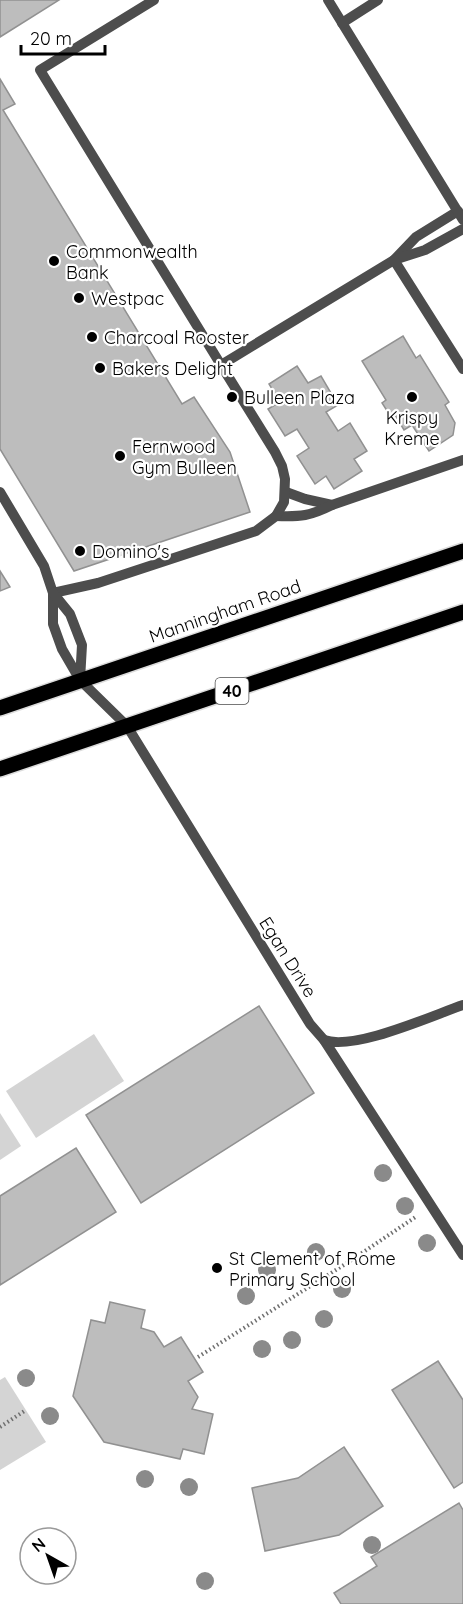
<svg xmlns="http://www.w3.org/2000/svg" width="463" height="1604" viewBox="0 0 463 1604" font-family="Quicksand,sans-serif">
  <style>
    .green { fill: #d4d4d4 }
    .building { fill: #bdbdbd; stroke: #919191; stroke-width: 1.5 }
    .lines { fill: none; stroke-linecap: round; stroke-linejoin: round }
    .major-casing { stroke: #dbdbdb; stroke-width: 18 }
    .path { stroke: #6f6f6f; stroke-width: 4; stroke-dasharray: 1.5 3; stroke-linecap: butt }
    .minor { stroke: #4d4d4d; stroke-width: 10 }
    .major { stroke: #000; stroke-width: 15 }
    .tree { fill: #8a8a8a }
    .poi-dot { fill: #000; stroke: #fff; stroke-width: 2 }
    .labels { text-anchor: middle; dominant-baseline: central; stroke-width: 4.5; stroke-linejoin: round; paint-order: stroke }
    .shield { fill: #fff; stroke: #4c4c4c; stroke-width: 1.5 }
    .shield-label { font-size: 16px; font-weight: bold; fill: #000 }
    .poi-label { font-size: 18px; fill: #000; stroke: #fff; text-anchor: start }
    .street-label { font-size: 18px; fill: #000; stroke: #fff }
  </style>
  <rect width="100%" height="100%" fill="#fff"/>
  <!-- green -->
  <g class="green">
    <path d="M94 1034 124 1081 36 1138 6 1091Z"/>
    <path d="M0 1113 21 1146 0 1160Z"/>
    <path d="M5 1377 46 1442 0 1470V1380Z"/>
  </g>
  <!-- building -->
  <g class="building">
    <path d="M0 0H59L0 37Z"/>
    <path d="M0 79 15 104 3 110 182 404 194 397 230 452 250 512 74 571 0 449Z"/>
    <path d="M403 336 416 358 420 355 449 402 445 405 455 423 453 435 429 451 412 425 404 430 395 415 391 417 382 403 386 400 362 361Z"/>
    <path d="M297 366 308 383 321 376 338 405 326 412 338 431 350 423 367 451 354 459 362 471 334 489 326 476 315 484 297 456 309 448 297 429 285 436 268 409 280 402 269 384Z"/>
    <path d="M0 571 10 587 0 591Z"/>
    <path d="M259 1006 314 1093 141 1203 86 1115Z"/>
    <path d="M76 1148 116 1212 0 1285V1196Z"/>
    <path d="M110 1302 145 1310 141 1328 154 1332 164 1347 181 1337 203 1372 188 1381 198 1397 192 1409 213 1414 204 1454 183 1449 180 1459 104 1442 73 1396 91 1320 105 1323Z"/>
    <path d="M438 1361 463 1400V1482L454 1488 392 1390Z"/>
    <path d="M344 1447 383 1506 339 1535 265 1551 252 1488 298 1478Z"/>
    <path d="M459 1503 463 1510V1604H341L334 1593 377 1566 371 1557Z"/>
  </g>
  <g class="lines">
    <!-- major casing -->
    <g class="major-casing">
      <g id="major">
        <path d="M0 708 463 551"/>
        <path d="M0 769 463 612"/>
      </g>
    </g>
    <!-- path -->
    <g class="path">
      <path d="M198 1357 347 1263 417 1216"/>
      <path d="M0 1427 26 1410"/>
    </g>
    <!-- minor -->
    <g class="minor">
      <path d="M154 0 40 70 221 365 394 260 416 237 458 211"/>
      <path d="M328 0 463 220"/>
      <path d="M342 23 378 0"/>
      <path d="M397 259 425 250 463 229"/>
      <path d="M394 260 463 369"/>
      <path d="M0 492 44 566 53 593V624L62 649 80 680 127 726 310 1024 324 1040 463 1255"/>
      <path d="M286 492 305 499 332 505"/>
      <path d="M276 516C301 517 310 516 332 505L463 460"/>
      <path d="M53 593 98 583 256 531 276 516 284 502 285 479 282 466 275 452 221 365"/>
      <path d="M53 593 70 614 82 645 80 680"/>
      <path d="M324 1040C354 1051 431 1016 463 1005"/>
    </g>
    <!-- major -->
    <use href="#major" class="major"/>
  </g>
  <!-- trees -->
  <g class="tree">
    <circle cx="383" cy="1173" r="9"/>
    <circle cx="405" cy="1206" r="9"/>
    <circle cx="427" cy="1243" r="9"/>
    <circle cx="316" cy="1252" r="9"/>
    <circle cx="267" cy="1270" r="9"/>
    <circle cx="342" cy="1289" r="9"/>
    <circle cx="246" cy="1296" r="9"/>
    <circle cx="324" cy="1319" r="9"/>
    <circle cx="292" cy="1340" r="9"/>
    <circle cx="262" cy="1349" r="9"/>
    <circle cx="26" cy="1378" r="9"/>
    <circle cx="50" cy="1416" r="9"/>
    <circle cx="145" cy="1479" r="9"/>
    <circle cx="189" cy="1487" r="9"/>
    <circle cx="372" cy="1545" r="9"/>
    <circle cx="205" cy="1581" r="9"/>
  </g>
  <!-- markers -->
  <g class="poi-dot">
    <circle cx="54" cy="261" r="6"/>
    <circle cx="79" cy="298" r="6"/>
    <circle cx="92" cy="337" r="6"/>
    <circle cx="100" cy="368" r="6"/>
    <circle cx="232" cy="397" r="6"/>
    <circle cx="412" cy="397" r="6"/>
    <circle cx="120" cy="456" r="6"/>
    <circle cx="80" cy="551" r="6"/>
    <circle cx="217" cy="1268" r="6"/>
  </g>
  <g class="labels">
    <!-- shield labels -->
    <rect class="shield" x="215.5" y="678" width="33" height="26" rx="4.5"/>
    <g class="shield-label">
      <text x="232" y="691">40</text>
    </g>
    <!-- poi labels -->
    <g class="poi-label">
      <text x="66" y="251">Commonwealth<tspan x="66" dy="21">Bank</tspan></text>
      <text x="91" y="298">Westpac</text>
      <text x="104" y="337">Charcoal Rooster</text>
      <text x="112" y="368">Bakers Delight</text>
      <text x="244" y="397">Bulleen Plaza</text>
      <text x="412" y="417" text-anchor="middle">Krispy<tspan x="412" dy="21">Kreme</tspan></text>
      <text x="132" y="446">Fernwood<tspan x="132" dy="21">Gym Bulleen</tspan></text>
      <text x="92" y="551">Domino's</text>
      <text x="229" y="1258">St Clement of Rome<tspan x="229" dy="21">Primary School</tspan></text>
    </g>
    <!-- street labels -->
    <g class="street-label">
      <text transform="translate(225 611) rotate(-19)">Manningham Road</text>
      <text transform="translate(288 957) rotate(58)">Egan Drive</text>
    </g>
  </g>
  <!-- north arrow -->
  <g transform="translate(48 1556) rotate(320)"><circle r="28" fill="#ffffff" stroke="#999999" stroke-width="1.5"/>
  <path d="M0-4.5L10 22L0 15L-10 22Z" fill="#000000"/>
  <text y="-9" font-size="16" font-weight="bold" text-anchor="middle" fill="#000000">N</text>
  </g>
  <!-- scale -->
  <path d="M21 45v9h84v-9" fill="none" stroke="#000000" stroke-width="3"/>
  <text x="30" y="45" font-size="18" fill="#000000" stroke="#ffffff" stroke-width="4.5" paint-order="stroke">20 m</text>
</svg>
